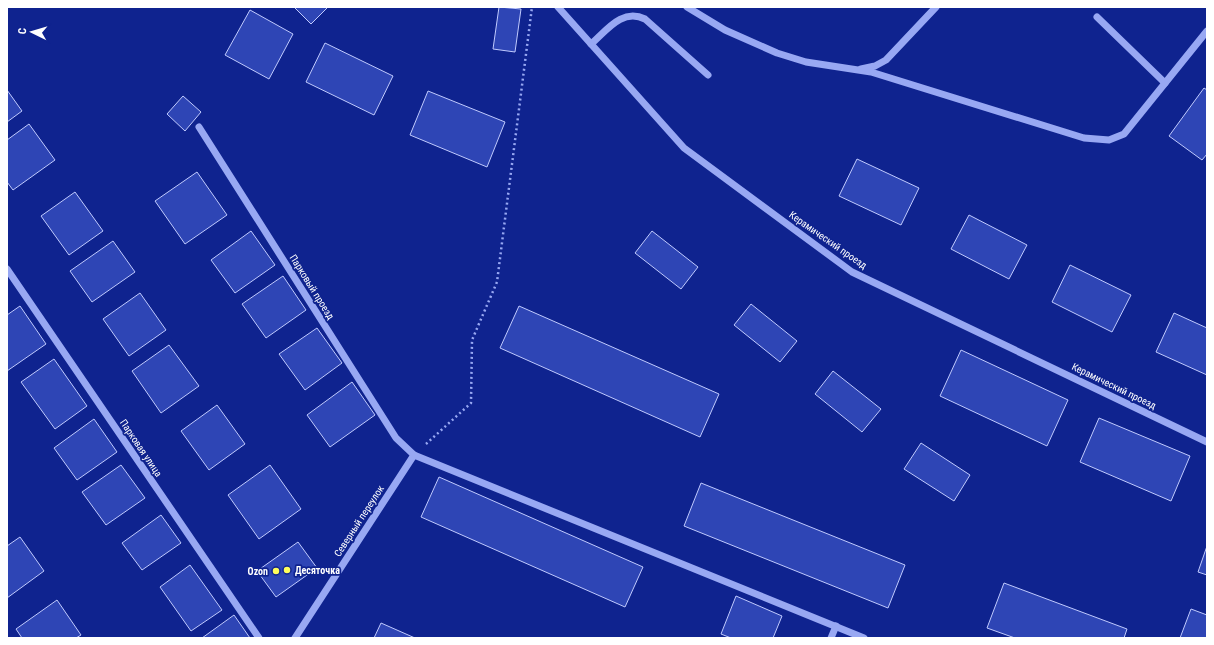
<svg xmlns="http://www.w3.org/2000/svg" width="1214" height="645" viewBox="0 0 1214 645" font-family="'Roboto Condensed',sans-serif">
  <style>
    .building { fill: #2e45b5; stroke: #c0cafe }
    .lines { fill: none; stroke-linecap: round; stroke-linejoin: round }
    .path { stroke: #98a8f3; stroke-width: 2.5; stroke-dasharray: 2 3; stroke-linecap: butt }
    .minor { stroke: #98a8f3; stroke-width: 7 }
    .poi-dot { fill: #fffe5b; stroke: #0f238f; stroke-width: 1.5 }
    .labels { text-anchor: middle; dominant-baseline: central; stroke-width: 3.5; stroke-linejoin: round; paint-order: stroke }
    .street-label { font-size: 10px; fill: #fff; stroke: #0f238f }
    .poi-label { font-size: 10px; font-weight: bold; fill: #fff; stroke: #0f238f; text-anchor: start }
  </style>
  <rect width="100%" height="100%" fill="#0f238f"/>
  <!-- building -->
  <g class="building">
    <path d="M294 7H328L311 24Z"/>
    <path d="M499 7 521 9 515 52 493 49Z"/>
    <path d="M250 10 293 34 269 79 225 55Z"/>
    <path d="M325 43 393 76 374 115 306 82Z"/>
    <path d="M1204 88 1207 90V154L1202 160 1169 136Z"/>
    <path d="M7 90 22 111 7 122Z"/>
    <path d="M428 91 505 122 487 167 410 135Z"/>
    <path d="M183 96 201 112 185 131 167 114Z"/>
    <path d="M29 124 55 160 13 190 7 182V140Z"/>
    <path d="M857 159 919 188 901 225 839 196Z"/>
    <path d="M197 172 227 215 185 244 155 201Z"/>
    <path d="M75 192 103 231 69 255 41 216Z"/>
    <path d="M969 215 1027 245 1009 279 951 249Z"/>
    <path d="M251 231 275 265 235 293 211 260Z"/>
    <path d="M652 231 698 267 681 289 635 253Z"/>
    <path d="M113 241 135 272 92 302 70 271Z"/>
    <path d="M1070 265 1131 295 1112 332 1052 302Z"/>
    <path d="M283 276 306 310 266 338 242 304Z"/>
    <path d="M140 293 166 330 129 356 103 319Z"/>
    <path d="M751 304 797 341 780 362 734 325Z"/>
    <path d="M20 306 46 344 7 371V315Z"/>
    <path d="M519 306 719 394 700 437 500 348Z"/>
    <path d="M1174 313 1207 328V375L1156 352Z"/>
    <path d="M317 328 342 363 305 390 279 354Z"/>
    <path d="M169 345 199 386 161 413 132 371Z"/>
    <path d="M961 350 1068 400 1047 446 940 396Z"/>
    <path d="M54 359 87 406 55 429 21 382Z"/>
    <path d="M833 371 881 409 862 432 815 394Z"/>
    <path d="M352 382 375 415 330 447 307 415Z"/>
    <path d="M217 405 245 444 209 470 181 431Z"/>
    <path d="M1099 418 1190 456 1171 501 1080 462Z"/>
    <path d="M94 419 117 452 77 480 54 448Z"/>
    <path d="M921 443 970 475 954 501 904 469Z"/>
    <path d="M121 465 145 498 106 525 82 492Z"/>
    <path d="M270 465 301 509 259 539 228 495Z"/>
    <path d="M439 477 643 567 625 607 421 517Z"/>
    <path d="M701 483 905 565 888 608 684 526Z"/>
    <path d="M161 515 181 543 142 570 122 543Z"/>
    <path d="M20 537 44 571 7 598V546Z"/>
    <path d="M298 542 317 568 276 597 257 571Z"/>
    <path d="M1207 546V575L1198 572Z"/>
    <path d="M190 565 222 610 191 631 160 587Z"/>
    <path d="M1004 583 1127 629 1124 638H1015L987 628Z"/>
    <path d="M736 596 782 616 773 638H731L721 634Z"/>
    <path d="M57 600 81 635 76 638H22L16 629Z"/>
    <path d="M1191 609 1207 615V638H1180Z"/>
    <path d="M234 615 250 638H202Z"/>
    <path d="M381 623 415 638H374Z"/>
  </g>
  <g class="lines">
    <!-- path -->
    <path class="path" d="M426 444 471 403 472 340 497 282 532 7"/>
    <!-- minor -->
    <g class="minor">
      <path d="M558 7 684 148 852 272 1207 442"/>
      <path d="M687 7 725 30 777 53 806 62 871 72 1084 138 1109 140 1124 134 1207 31"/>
      <path d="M1097 17 1165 83"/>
      <path d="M591 44C607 30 622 8 645 19L708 75"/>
      <path d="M861 69 875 66 886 60 936 7"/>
      <path d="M199 127 396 438 414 455 864 638"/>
      <path d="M7 269 259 638"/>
      <path d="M295 638 414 455"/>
      <path d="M831 638 836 626"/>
    </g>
  </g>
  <!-- markers -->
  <g class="poi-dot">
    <circle cx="287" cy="570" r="4"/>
    <circle cx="276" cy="571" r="4"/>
  </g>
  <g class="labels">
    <!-- street labels -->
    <g class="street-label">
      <text transform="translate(828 240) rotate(35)">Керамический проезд</text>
      <text transform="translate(312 287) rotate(58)">Парковый проезд</text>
      <text transform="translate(1114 386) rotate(26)">Керамический проезд</text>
      <text transform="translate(141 448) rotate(56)">Парковая улица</text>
      <text transform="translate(359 521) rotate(-57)">Северный переулок</text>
    </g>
    <!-- poi labels -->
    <g class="poi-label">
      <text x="295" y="570">Десяточка</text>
      <text x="268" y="571" text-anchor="end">Ozon</text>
    </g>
  </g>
  <!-- border -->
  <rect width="1214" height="645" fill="none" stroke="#ffffff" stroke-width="16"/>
  <!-- north arrow -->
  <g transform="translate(32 32) rotate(275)" stroke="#0f238f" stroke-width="3" paint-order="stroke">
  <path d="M0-3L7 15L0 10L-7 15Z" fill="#ffffff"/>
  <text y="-6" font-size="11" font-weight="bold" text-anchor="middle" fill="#ffffff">С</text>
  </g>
</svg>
